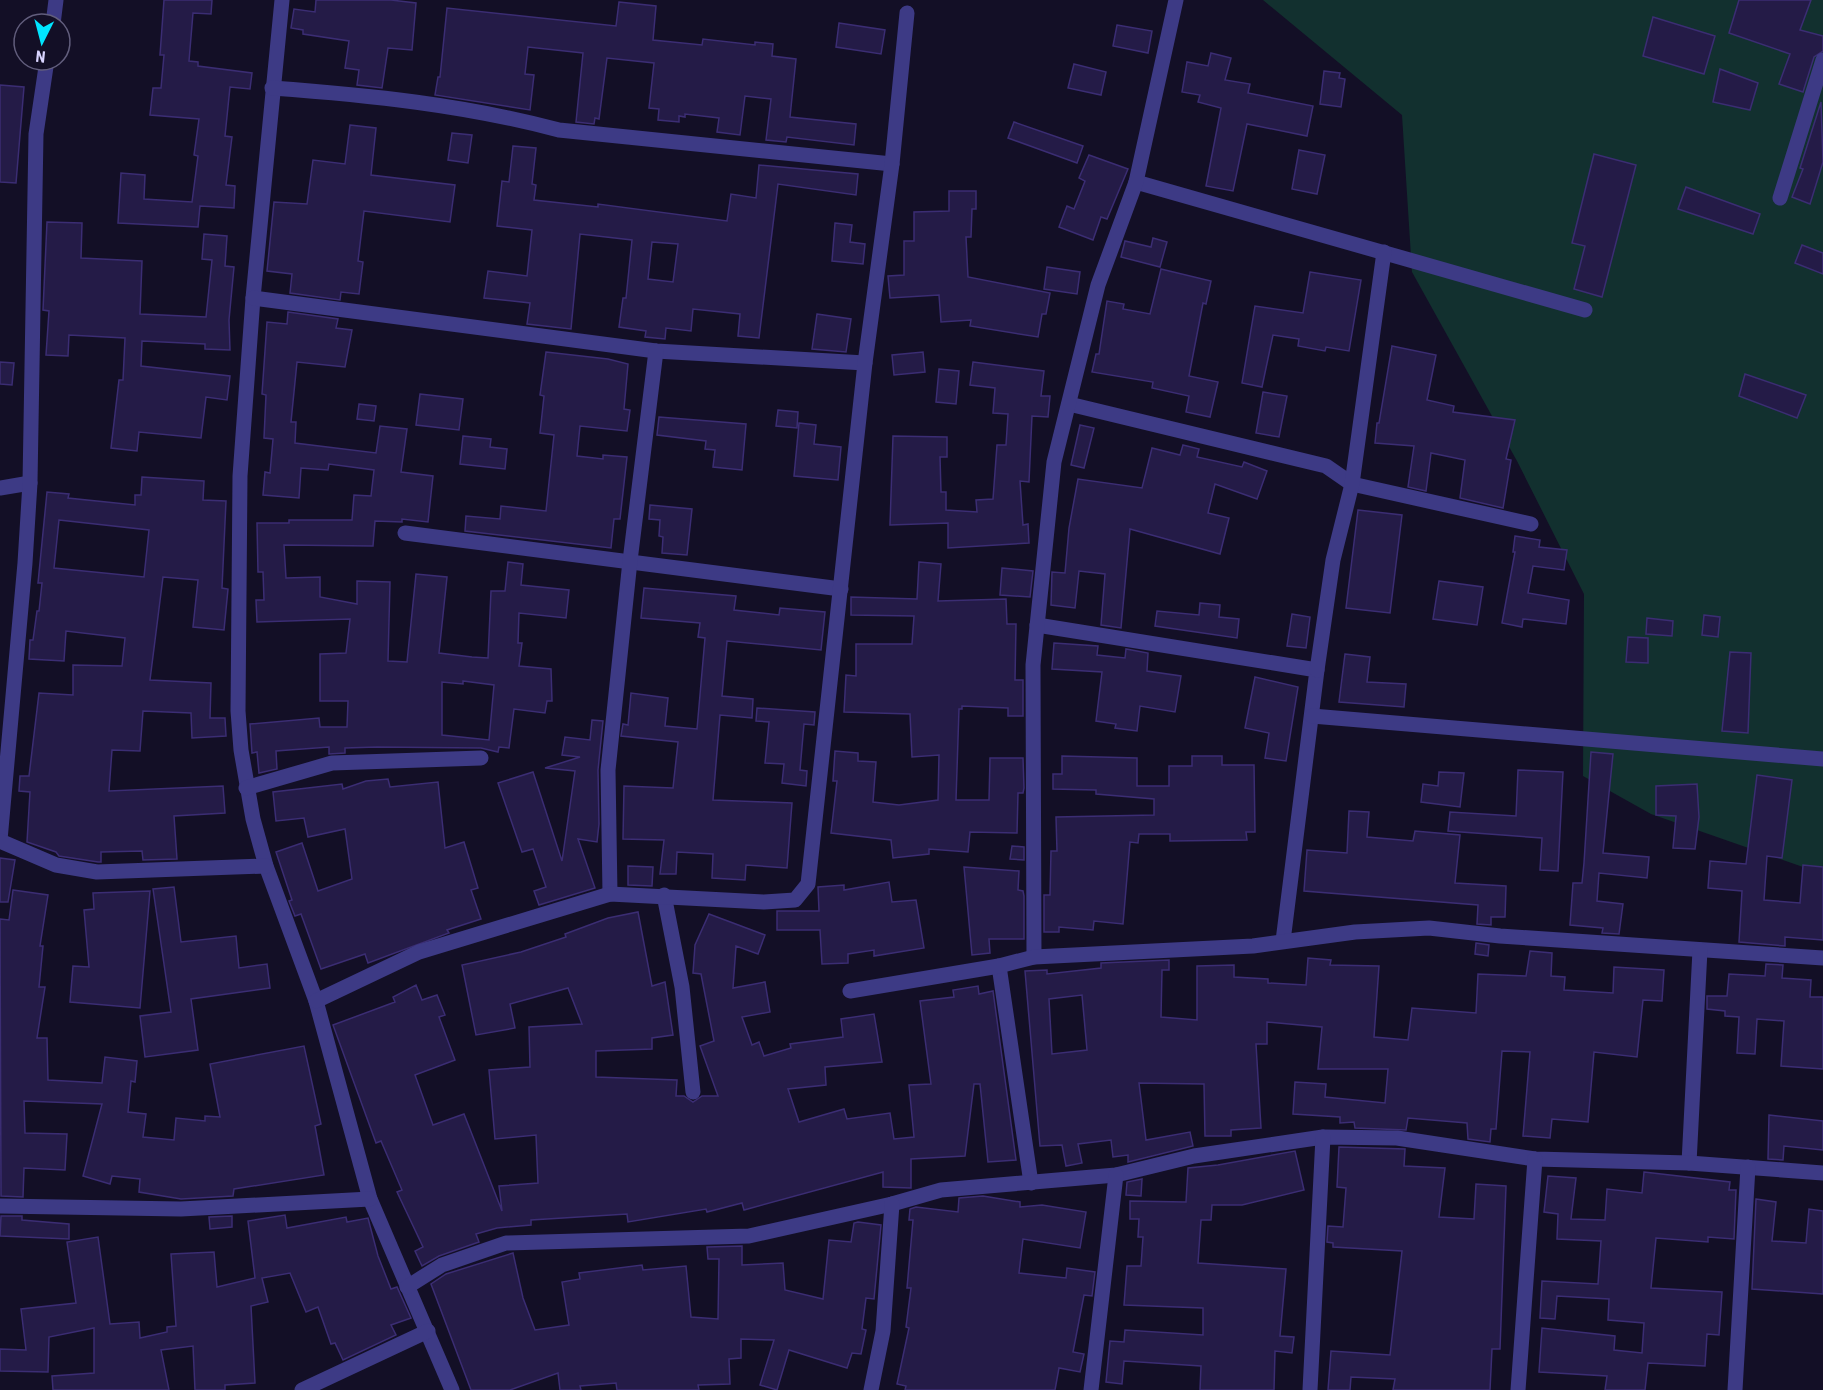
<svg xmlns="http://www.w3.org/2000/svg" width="1823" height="1390" viewBox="0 0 1823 1390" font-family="'Roboto Condensed',sans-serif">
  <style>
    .green { fill: #12302f }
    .building { fill: #241b47; stroke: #3b2d73; stroke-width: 1.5; fill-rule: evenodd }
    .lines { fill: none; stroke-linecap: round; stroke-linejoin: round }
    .minor { stroke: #3d3a85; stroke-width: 15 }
  </style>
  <rect width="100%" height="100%" fill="#130f26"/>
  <!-- green -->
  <path class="green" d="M1263 0H1823V874L1651 814 1583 776 1584 594 1517 461 1412 272 1402 115Z"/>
  <!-- building -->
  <g class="building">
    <path d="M164 0H212L211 14 193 13 189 61 198 62V66L252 73 250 89 230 87 225 136 232 137 226 185 235 186 234 208 200 206 198 227 118 223 121 173 145 175 144 199 192 202 198 156 194 155 199 119 150 115 153 88H161L164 55H160Z"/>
    <path d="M316 0H391L416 3 412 50 388 48 382 88 357 85 359 70 345 68 349 41 303 34V30L291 28 294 9 315 12Z"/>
    <path d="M1739 0H1811L1800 30 1823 36V51L1814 57 1803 92 1779 84 1790 54 1729 33Z"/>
    <path d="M619 2 656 6 653 40 702 45 703 39 755 45V42L773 44 772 56 796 59 790 117 856 124 854 145 787 137 786 142 766 140 771 99 745 96 740 135 717 132 719 118 685 114V117L679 116V122L658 120 659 109 649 108 654 63 607 58 599 119 595 118 594 124 576 122 583 53 528 47 525 74 534 75 530 110 435 95 438 77H440L447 8 616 26Z"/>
    <path d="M1653 17 1715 36 1704 74 1643 56Z"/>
    <path d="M839 23 885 30 881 54 836 47Z"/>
    <path d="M1117 25 1152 31 1148 53 1113 46Z"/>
    <path d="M1211 53 1231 58 1225 80 1250 84 1248 93 1313 106 1307 136 1247 124 1233 191 1206 186 1221 108 1198 102 1200 95 1182 92 1187 62 1208 66Z"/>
    <path d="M1074 64 1106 72 1101 95 1068 88Z"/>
    <path d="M1720 69 1758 83 1750 110 1713 102Z"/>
    <path d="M1324 71 1340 73 1339 78 1345 79 1341 107 1320 104Z"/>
    <path d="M0 85 24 87 16 183 0 182Z"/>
    <path d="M1821 102 1823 162 1810 204 1792 197 1803 169 1800 168Z"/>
    <path d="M1014 122 1083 146 1077 163 1008 138Z"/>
    <path d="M350 125 376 128 371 175 455 185 450 222 364 211 358 261 363 262 359 294 341 292 340 300 290 293 292 274 267 271 274 202 307 204 313 160 345 164Z"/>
    <path d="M452 133 472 135 468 163 448 160Z"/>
    <path d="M513 146 536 148 532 184 536 185 534 200 598 207V204L727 221 731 194 756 198 759 165 858 174 856 195 778 184 759 338 738 336 740 314 693 309 691 331 666 328 665 339 645 337 646 331 619 327 623 298H626L632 240 580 234 571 329 527 324 530 303 484 298 488 271 527 276 532 230 497 226 502 181 509 182ZM652 242 678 244 673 282 648 279Z"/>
    <path d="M1299 150 1325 155 1317 194 1292 189Z"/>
    <path d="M1594 154 1636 165 1602 297 1574 289 1585 246 1572 243Z"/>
    <path d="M1089 155 1128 169 1107 219 1101 217 1093 240 1059 227 1067 206 1074 209 1085 181 1079 178Z"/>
    <path d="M1686 187 1760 214 1753 234 1678 209Z"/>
    <path d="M949 191H976V209H972L971 237H966L968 277 1050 293 1046 314H1042L1038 337 970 326 971 320 941 322 939 295 890 298 888 276 904 275V241H914V212L949 211Z"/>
    <path d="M47 222 82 223 81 258 142 261 140 314 206 317 212 260 202 259 204 234 227 236 225 266 234 267 229 320 230 350 205 349V344L142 341 141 366 230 376 227 400 206 397 201 438 139 432 137 451 111 448 119 380H123L125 338 69 335 68 356 46 355 49 311 43 310Z"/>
    <path d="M835 223 852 225 850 242 865 244 863 264 832 261Z"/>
    <path d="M1153 238 1167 242 1160 267 1121 257 1125 241 1151 247Z"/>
    <path d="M1802 245 1823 253V274L1795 263Z"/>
    <path d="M1047 267 1080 272 1077 294 1044 289Z"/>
    <path d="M1161 269 1211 281 1206 304 1203 303 1189 376 1218 382 1210 417 1186 412 1189 396 1152 388 1153 382 1092 372 1096 354H1099L1107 301 1124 304 1123 309 1150 314Z"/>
    <path d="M1310 272 1361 280 1349 351 1326 347 1325 351 1298 346 1299 339 1273 335 1262 387 1242 383 1255 306 1303 313Z"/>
    <path d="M288 312 338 319 336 328 352 330 345 367 297 362 291 422H296L295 443 376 453 380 426 407 429 401 472 433 476 428 522 402 519V522L375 521 373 546 284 545 286 578 320 577V597L357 604V581L390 582 388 661 407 662 416 574 447 577 439 653 472 657 488 658 491 591H505L508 562 523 564 521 585 569 590 566 618 519 613 518 643H522L519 666 551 669 552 701H547L545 713 514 709 509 748 499 747 498 752 481 748 377 747 345 748V753L329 754V747L276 751 277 769 259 773 257 752 252 753 250 724 319 718 320 727H347L348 701H320V654L346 653 350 619 257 622 256 600H264L263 572H258L257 523H289V520H352L354 495 371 496 374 470 329 464 328 470 301 468 299 498 263 495 265 472 270 473 273 439 264 438 266 395 262 394 267 322 287 324ZM463 681 494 685 489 740 442 735V682L463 684Z"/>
    <path d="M817 314 851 319 846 352 812 349Z"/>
    <path d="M1392 346 1436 355 1427 400 1454 406 1453 412 1515 420 1506 459 1511 460 1503 508 1460 498 1465 460 1431 453 1426 491 1408 487 1414 446 1375 443 1377 423H1379Z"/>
    <path d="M546 352 608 359 628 364 624 409 630 410 627 431 580 426 577 456 603 459V455L627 457 620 519H614L611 548 465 531 466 516 500 519 501 506 546 511 554 435 540 433 544 396 540 395Z"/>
    <path d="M923 352 925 372 894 375 892 355Z"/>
    <path d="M0 362 14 363 12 385 0 384Z"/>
    <path d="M973 362 1044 371 1041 396H1050L1048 417 1032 416 1029 482 1020 481 1023 525 1028 524 1029 543 948 548V523L890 525 893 436 947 437V457H940L941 492H946V510L977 512 976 500 993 499 997 445H1006L1008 414 993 413 995 388 970 385Z"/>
    <path d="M939 369 959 371 956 404 936 402Z"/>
    <path d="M1745 374 1806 395 1797 418 1739 396Z"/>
    <path d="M1263 392 1287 396 1279 437 1256 433Z"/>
    <path d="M420 394 463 399 459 430 416 425Z"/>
    <path d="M359 404 376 406 374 421 357 419Z"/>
    <path d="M778 410 798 412 797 428 776 426Z"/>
    <path d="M659 417 746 424 742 470 713 467 715 450 705 449 706 441 657 435Z"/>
    <path d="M799 423 816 425 814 444 841 447 838 480 794 476Z"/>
    <path d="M1080 425 1094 428 1084 468 1071 465Z"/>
    <path d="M463 436 491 439 490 447 507 449 505 469 460 464Z"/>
    <path d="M1183 445 1199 449 1197 457 1242 467 1244 462 1267 471 1257 499 1215 484 1208 513 1229 518 1220 554 1130 529 1121 628 1101 625 1105 574 1079 571 1075 608 1051 605 1052 572 1065 573 1069 528 1078 479 1142 488 1152 448 1180 455Z"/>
    <path d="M142 477 204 481 203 500 226 501 222 588 228 589 224 630 193 627 198 580 163 577 150 680 211 683 210 718H225L226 736 192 738 191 713 143 711 140 751 112 750 109 791 223 786 225 813 174 816 177 859 143 860 142 851 101 852V862H98L59 856 56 852 27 842 30 792 19 791 20 776H29L39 693 73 695V665L122 666 125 638 66 631 64 661 29 659 30 640H33L37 611H39L42 583H38L47 492 69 494 68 498 135 505V495H141ZM59 520 149 530 144 577 54 568Z"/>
    <path d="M650 505 692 509 687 555 662 553 663 537 659 536 660 520 649 519Z"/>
    <path d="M1358 510 1402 515 1390 613 1346 608Z"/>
    <path d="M1515 536 1540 540 1539 547 1567 550 1564 570 1533 566 1528 593 1569 600 1566 624 1523 619 1522 627 1502 623 1515 552H1513Z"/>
    <path d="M919 562 941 564 938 601 1006 599 1007 624H1016L1015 680H1023V716H1008V708L962 706V709H959L956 800H989L990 758H1023L1024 788 1023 793H1018L1017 833 970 832 968 852 929 849V854L893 858 891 840 831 833 837 781H833L835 751 858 753V761L876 762 873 802 899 805 938 800 939 755 912 757 910 714 844 712 846 675 856 676V644H912L914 616 851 615V597L917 599Z"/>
    <path d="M1002 568 1033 571 1030 597 1000 595Z"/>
    <path d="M1439 581 1483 587 1477 625 1433 619Z"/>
    <path d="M644 588 736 596 734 610 779 615 780 608 825 612 821 650 727 641 722 696 753 699 752 718 720 715 713 800 792 803 787 868 746 865 745 880 712 878 713 854 677 852 676 874H660L664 840 623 839 624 786 673 788 678 742 621 736 623 724 628 725 631 693 668 698 665 726 697 729 705 638 698 637 700 623 641 618Z"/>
    <path d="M1200 603 1220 605 1219 617 1239 619 1237 638 1155 626 1157 611 1199 615Z"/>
    <path d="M1292 614 1310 617 1306 648 1287 646Z"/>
    <path d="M1704 615 1720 617 1718 637 1702 635Z"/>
    <path d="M1647 618 1673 621 1672 636 1646 634Z"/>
    <path d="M1628 637 1648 638V663L1626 662Z"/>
    <path d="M1054 643 1098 646 1097 655 1125 658 1126 649 1148 653 1147 671 1181 676 1175 712 1140 706 1137 731 1115 728 1116 724 1096 721 1102 672 1052 669Z"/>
    <path d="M1730 652 1751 653 1748 733 1722 731Z"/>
    <path d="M1345 654 1370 657 1367 682 1406 684 1404 707 1339 702Z"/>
    <path d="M1255 677 1298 687 1286 761 1265 758 1269 733 1245 728Z"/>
    <path d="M757 708 815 712 814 725 804 724 800 770 807 771 806 786 782 783 784 764 765 763 769 722 756 721Z"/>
    <path d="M592 720 603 721 598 770 599 824 597 842 578 839 595 888 539 905 534 891 546 887 533 849 522 852 498 783 533 772 562 861 575 771 545 768 580 757 562 755 565 737 590 740Z"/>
    <path d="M1591 752 1613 754 1603 853 1649 857 1647 878 1599 873 1597 901 1623 904 1619 934 1602 933 1603 928 1570 925 1573 883H1582L1584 863Z"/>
    <path d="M1062 756 1137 758V786H1169V766H1192V756H1222V765H1254L1255 832H1246L1247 840 1170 841V834H1139L1138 843 1130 842 1123 924 1094 921 1093 930 1059 927V932H1044V895H1050L1051 851H1057L1056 817 1154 815V799L1096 794V790L1053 789V774H1062Z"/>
    <path d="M1518 770 1563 772 1558 871 1540 870 1542 838 1448 831 1450 812 1516 816Z"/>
    <path d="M1439 772 1464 773 1460 807 1421 802 1423 784 1438 786Z"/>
    <path d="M1757 775 1792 780 1782 858 1767 856 1764 900 1800 903 1803 865 1823 867V940L1785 937V946L1739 942 1742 891 1708 888 1710 861 1746 864Z"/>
    <path d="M388 779 390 787 438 782 445 848 464 842 478 888 471 890 481 919 447 930 449 933 368 963 365 954 321 969 301 914 295 916 289 901 292 900 276 852 302 843 318 891 352 879 345 829 308 837 304 818 276 821 273 792 342 784 343 789 366 781Z"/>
    <path d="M1697 784 1699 817 1695 849 1673 848 1676 816 1656 815V786Z"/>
    <path d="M1349 811 1369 812 1367 837 1413 841 1415 831 1460 835 1455 883 1506 886 1505 917H1491V925L1477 924 1478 905 1304 891 1307 850 1347 853Z"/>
    <path d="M1012 846 1024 847V860L1010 859Z"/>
    <path d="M0 858 15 860 8 902H0Z"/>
    <path d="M628 866 653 867 652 886 628 885Z"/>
    <path d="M964 867 1019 871 1018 890 1023 891 1024 896V939H989L990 953 972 955Z"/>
    <path d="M889 882 892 902 916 900 924 948 874 956V950L848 954V963L822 964 820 930H777V911H819L818 887 844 885V890Z"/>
    <path d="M174 887 181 942 236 936 239 968 267 964 270 988 191 999 198 1050 145 1057 140 1016 171 1012 153 889Z"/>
    <path d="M13 890 48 895 40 946H43L39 987H45L37 1038H47L48 1080 102 1083 105 1057 137 1061 135 1082 131 1081 128 1112 146 1114 143 1137 174 1140 176 1118 205 1121V1116L220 1117 210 1064 304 1046 321 1124 315 1126 324 1175 234 1189 233 1196 181 1199 139 1192 140 1179 112 1176 110 1184 83 1176 102 1104 24 1101 25 1133 67 1134 65 1170 24 1168 23 1197 1 1196 0 919 9 920Z"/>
    <path d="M150 891 140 1008 70 1002 73 966 89 967 84 910 94 909 93 893Z"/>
    <path d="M638 912 652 986 665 982 673 1035 652 1038V1049L596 1051V1077L677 1080 676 1096H684L693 1102 702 1096H718L700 1046 714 1041 701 974 693 973 695 945 709 914 765 935 758 954 736 946 733 988 765 982 770 1012 742 1017 752 1045 759 1042 764 1056 791 1048 790 1044 843 1037 841 1019 874 1014 882 1062 825 1067 826 1085 788 1089 799 1122 844 1109 847 1119 890 1113 894 1139 914 1137 909 1085 931 1084 920 1001 954 997 953 990 978 986 979 994 993 991 1016 1160 988 1162 980 1084H974L965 1156 911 1159V1188L883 1187V1172L744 1210 742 1203 707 1212 706 1209 628 1222 627 1214 531 1220V1225L497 1228 476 1234 479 1242 439 1256 422 1266 415 1251 423 1247 397 1192 402 1190 381 1141 376 1143 333 1025 395 1002 393 997 416 985 422 1000 437 995 445 1015 439 1017 455 1060 415 1075 433 1125 464 1114 502 1211 499 1186 538 1183 536 1135 495 1139 489 1070 530 1067 529 1027 582 1024 568 988 510 1004 515 1028 476 1035 462 965 521 952 566 937 565 934 608 918Z"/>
    <path d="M1476 943 1489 945 1488 956 1475 954Z"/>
    <path d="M1530 951 1552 953 1551 976 1565 977 1564 990 1613 993 1614 967 1664 970 1662 1001 1643 1000 1637 1057 1594 1052 1588 1122 1552 1119 1550 1138 1523 1136 1530 1052 1502 1051 1496 1129H1491L1490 1142 1468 1139 1467 1123 1408 1118 1406 1130 1355 1128 1354 1122 1340 1123V1117L1293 1114 1295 1082 1326 1084 1325 1097 1385 1103 1388 1069H1318L1322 1027 1267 1022V1044H1256L1261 1128 1231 1130V1136H1205L1204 1084 1139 1083 1146 1140 1190 1132 1193 1146 1128 1162V1155L1113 1157 1111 1140 1078 1144 1082 1163 1066 1166 1062 1145 1040 1146 1025 971 1047 970V974L1101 968V963L1169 960V970H1162L1161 1017 1197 1020V966L1234 965V977L1268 979V983L1306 985 1308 958 1331 960 1330 965 1379 966 1374 1037 1408 1040 1412 1008 1476 1013 1478 974 1526 976ZM1082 995 1087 1050 1052 1054 1049 999Z"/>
    <path d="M1766 964 1783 965 1782 978 1811 980 1810 997H1823V1069L1781 1066 1784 1021 1757 1019 1755 1054 1737 1053 1739 1017 1725 1016V1011L1707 1009V996H1727L1729 974 1765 976Z"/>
    <path d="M1769 1115 1823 1121V1150L1784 1146 1783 1160 1768 1159Z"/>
    <path d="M1339 1147 1405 1149 1404 1166 1445 1168 1439 1217 1474 1219 1476 1184 1506 1186 1500 1349H1492L1490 1390H1393L1395 1379 1351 1377 1350 1390H1328L1331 1351 1390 1355 1402 1251 1333 1247V1243L1327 1242 1328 1226 1343 1227 1346 1188 1337 1187Z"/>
    <path d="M1295 1151 1304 1190 1242 1205H1212L1211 1220H1201L1198 1263 1286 1269 1280 1336 1294 1337 1292 1353 1275 1351 1274 1390H1200L1201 1366 1124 1361 1122 1384 1106 1382 1110 1341 1124 1342 1125 1330 1203 1335V1308L1124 1305 1127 1266H1141L1143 1237H1138L1139 1219H1130V1201L1186 1202 1188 1168 1218 1165Z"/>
    <path d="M1644 1172 1730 1182 1729 1190H1736L1734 1239 1708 1237V1242L1656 1238 1651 1288 1722 1292 1719 1335 1707 1334 1705 1366 1648 1363 1645 1390H1605L1607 1376 1539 1372 1542 1328 1615 1336 1614 1350 1642 1353 1644 1323 1608 1320 1609 1299 1557 1296 1555 1319 1540 1318 1542 1281 1598 1284 1601 1241 1557 1239 1558 1214 1544 1212 1548 1176 1576 1178 1571 1219 1605 1220 1607 1189 1642 1193Z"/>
    <path d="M1142 1179 1141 1196 1126 1195 1127 1182Z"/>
    <path d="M983 1196 1020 1202V1207L1042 1205 1086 1212 1080 1248 1023 1239 1019 1273 1066 1278 1067 1268 1095 1272 1092 1296 1084 1295 1073 1352 1084 1354 1080 1372 1059 1368 1055 1390H905L906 1386 897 1384 909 1328 906 1327 911 1288H907L913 1220H909L910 1209 916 1207 958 1212 959 1198Z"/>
    <path d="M1756 1199 1776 1202 1772 1241 1806 1243 1809 1209 1823 1211V1294L1752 1289Z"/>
    <path d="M285 1215 287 1228 346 1217 347 1222 368 1218 378 1256 391 1289 397 1287 411 1318 391 1325 396 1335 343 1360 335 1343 331 1344 318 1307 306 1312 290 1273 262 1278 268 1302 251 1306 255 1383 225 1385V1390H195L193 1346 161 1350 169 1390H53L52 1376 94 1373V1328L49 1337 48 1372 0 1371V1349L26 1350 21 1309 76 1303 67 1242 98 1237 110 1324 139 1322 140 1338 167 1332V1327L176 1326 171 1254 214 1252 217 1287 255 1278 248 1221Z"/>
    <path d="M1 1216H22V1220L69 1224V1239L0 1236Z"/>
    <path d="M232 1216V1227L210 1229 209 1217Z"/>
    <path d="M858 1222 881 1225 874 1299 866 1298 862 1329 866 1330 861 1354 852 1353 847 1368 789 1350 777 1390 760 1385 774 1340 741 1339V1358L729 1359 730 1384 698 1385 699 1390H617L616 1383 580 1386 581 1390H560L558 1373 510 1390H471L431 1284 446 1274 513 1253 523 1298 535 1330 569 1325 562 1282 580 1279 579 1273 642 1265 643 1270 686 1266 691 1317 718 1319 719 1259H708L707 1247 742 1246V1265L783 1263 785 1290 823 1299 829 1240 851 1242 854 1223Z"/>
  </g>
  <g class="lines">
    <!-- minor -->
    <g class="minor">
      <path d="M282 0 253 298 240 476 238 711 241 750 253 819 266 866 316 1001 370 1199 452 1390"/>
      <path d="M53 24 56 0"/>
      <path d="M272 88C369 95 465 105 559 130L892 164"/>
      <path d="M1136 182 1585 310"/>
      <path d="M1780 198 1823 60"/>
      <path d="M253 298 656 351 865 363"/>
      <path d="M1069 404 1326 466 1352 484 1531 524"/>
      <path d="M0 488 30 483"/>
      <path d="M405 533 841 589"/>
      <path d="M1037 625 1317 670 1283 941"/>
      <path d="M1317 670 1333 560 1352 484 1384 252"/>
      <path d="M1312 716 1823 759"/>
      <path d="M246 788 332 763 481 758"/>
      <path d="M0 840 25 563 30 483 36 134 47 60"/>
      <path d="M0 841 56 865 97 872 266 866"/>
      <path d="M610 894 608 770 630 561 656 351"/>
      <path d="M664 895 682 987 693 1092"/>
      <path d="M1034 957 1033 665 1054 462 1098 285 1136 182 1176 0"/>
      <path d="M999 966 1031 1183"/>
      <path d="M850 991 999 966 1034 957 1253 946 1355 932 1429 928 1500 936 1823 958"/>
      <path d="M316 1001 419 952 610 894 764 902 795 900 808 884 865 363 892 164 907 13"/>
      <path d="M1689 1163 1700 950"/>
      <path d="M0 1206 181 1209 370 1199"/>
      <path d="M407 1287 442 1265 506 1243 749 1236 892 1204 941 1190 1116 1175 1194 1156 1323 1137 1397 1138 1535 1159 1689 1163 1823 1173"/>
      <path d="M302 1390 428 1331"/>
      <path d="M871 1390 883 1331 892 1204"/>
      <path d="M1091 1390 1116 1175"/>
      <path d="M1310 1390 1323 1137"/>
      <path d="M1518 1390 1535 1159"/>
      <path d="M1735 1390 1748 1167"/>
    </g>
  </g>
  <!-- north arrow -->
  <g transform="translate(42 42) rotate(186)"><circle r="28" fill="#130f26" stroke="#625e7d" stroke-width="1.5"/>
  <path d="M0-4.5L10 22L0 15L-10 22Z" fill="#00e5ff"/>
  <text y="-9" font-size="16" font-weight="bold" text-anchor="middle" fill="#d9d4ff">N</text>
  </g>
</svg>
